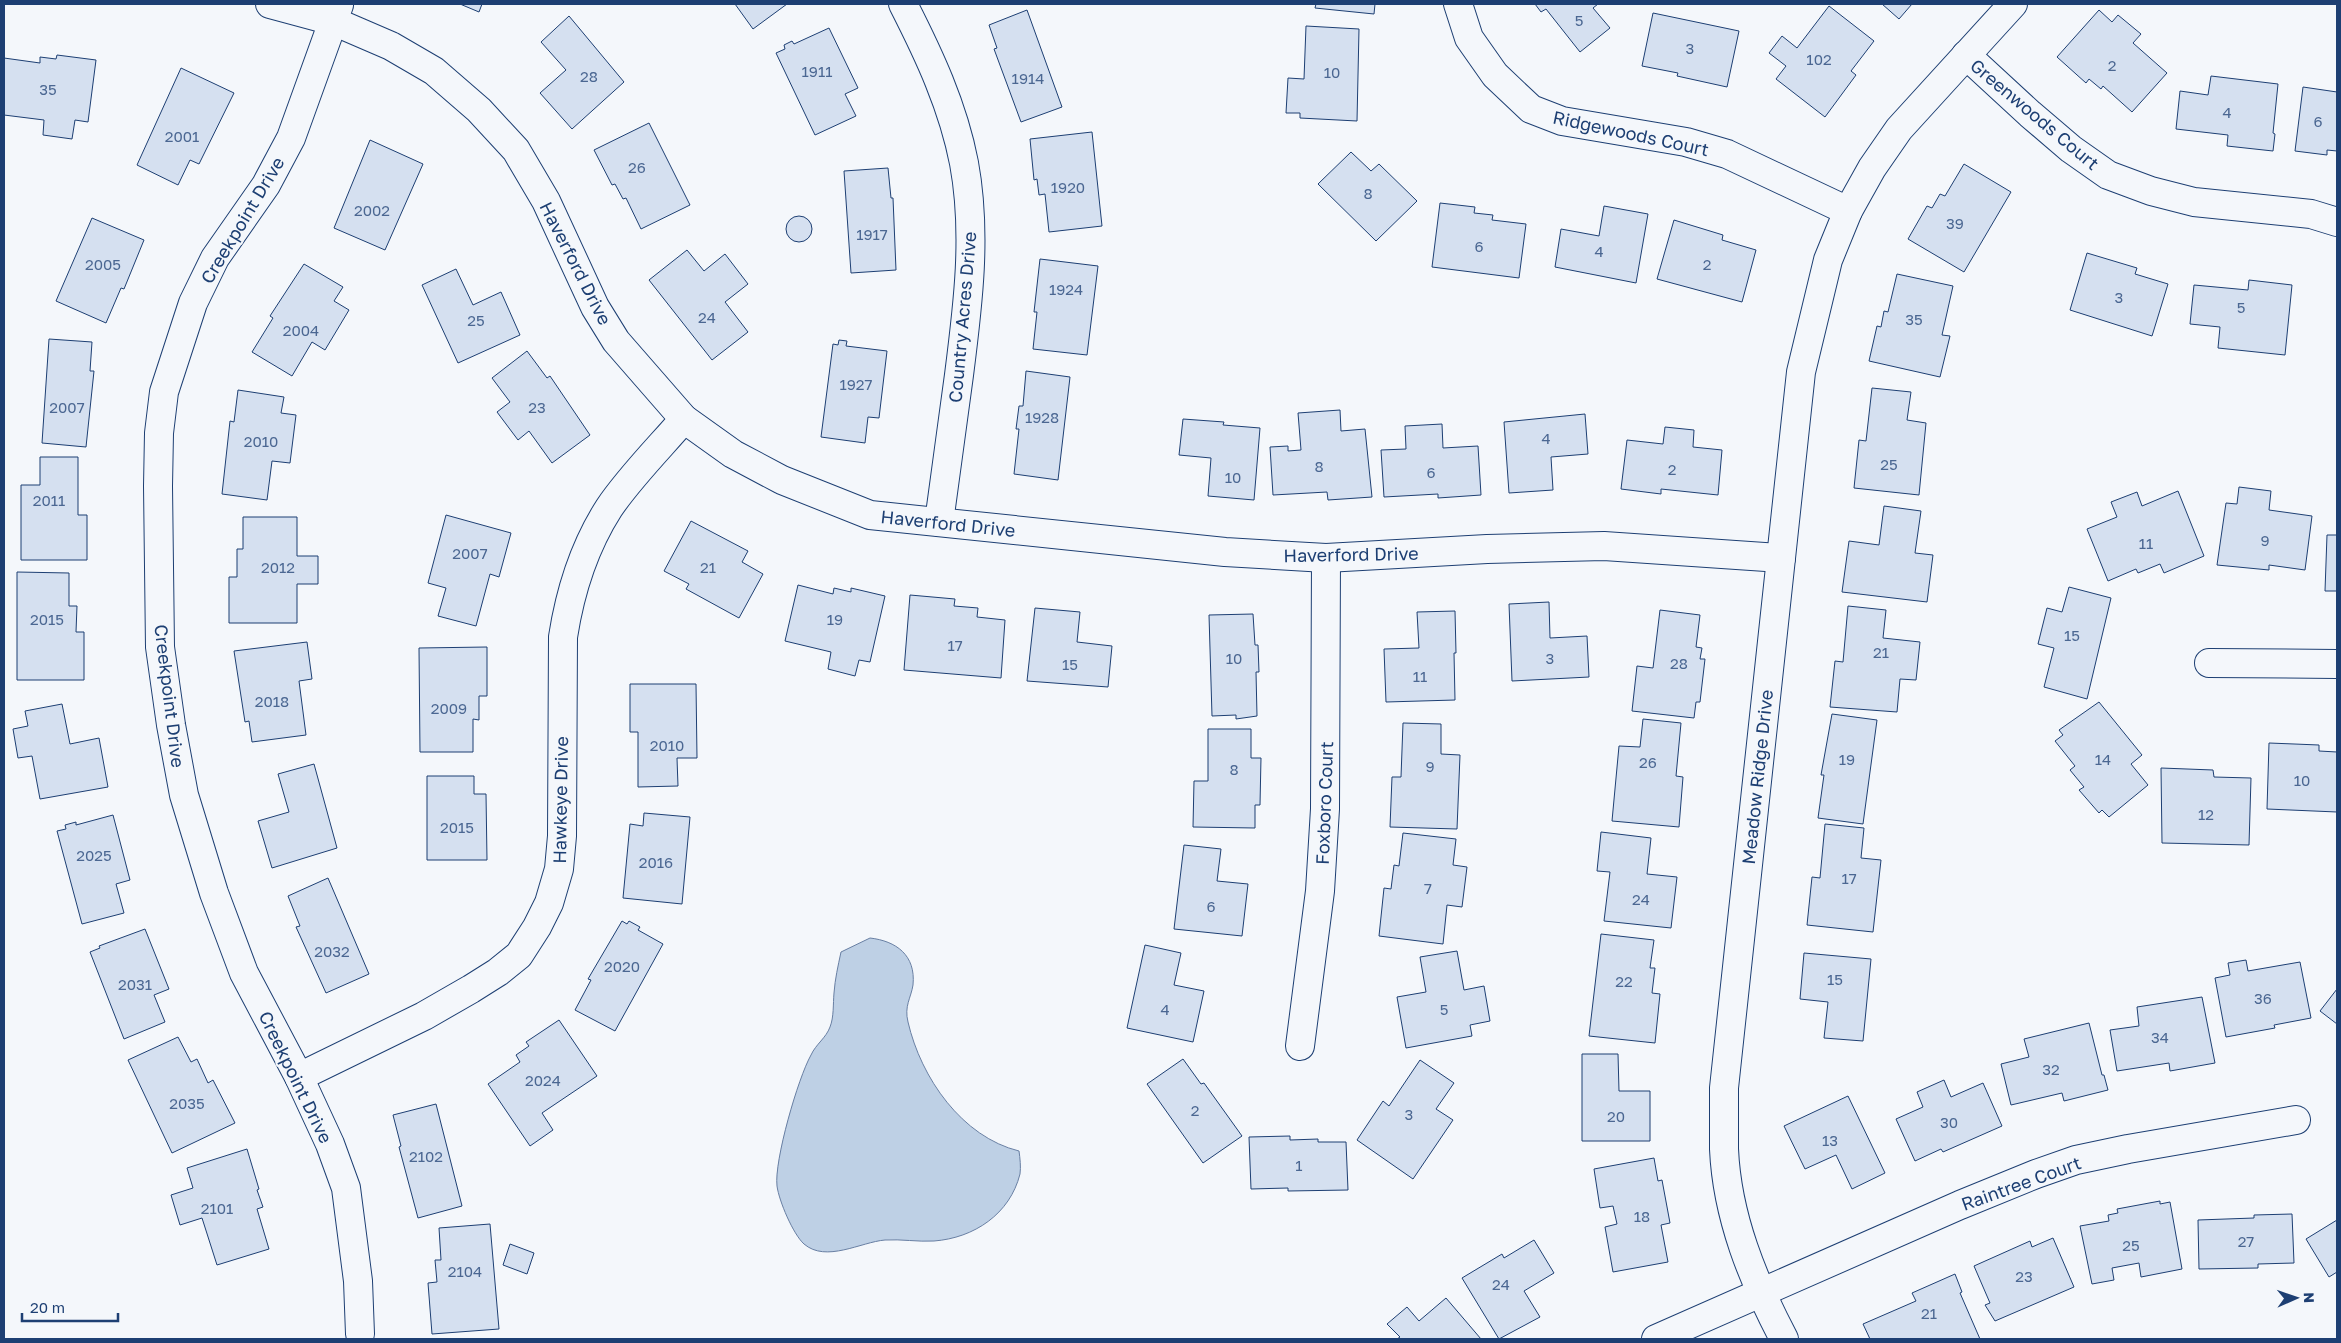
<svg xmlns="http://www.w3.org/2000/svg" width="2341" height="1343" viewBox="0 0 2341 1343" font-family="'Golos Text',sans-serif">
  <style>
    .water { fill: #bed0e5; stroke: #687fa3 }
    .building { fill: #d5e0f0; stroke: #1d3f73 }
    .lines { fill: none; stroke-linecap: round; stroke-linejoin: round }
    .minor-casing { stroke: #1d3f73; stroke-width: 30 }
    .minor { stroke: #f4f7fb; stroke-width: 28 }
    .labels { text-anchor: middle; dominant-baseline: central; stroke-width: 4; stroke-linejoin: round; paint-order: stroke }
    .number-label { font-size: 15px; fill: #4b6792 }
    .street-label { font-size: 18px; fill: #1d3f73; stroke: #f4f7fb }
  </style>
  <rect width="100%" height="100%" fill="#f4f7fb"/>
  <!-- water -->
  <path class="water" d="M870 938C896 941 916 955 913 985 911 998 904 1006 908 1022 921 1078 962 1137 1019 1151 1020 1158 1021 1167 1020 1174 1010 1214 974 1238 934 1241 918 1242 901 1239 885 1240 861 1242 826 1263 804 1244 793 1234 779 1201 777 1186 774 1161 798 1078 811 1055 816 1044 826 1038 830 1027 834 1017 833 1004 834 993 835 979 838 966 841 952Z"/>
  <!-- building -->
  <g class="building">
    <path d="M460 4H482L479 12Z"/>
    <path d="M735 4H787L753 29Z"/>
    <path d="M1316 4H1375L1374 14 1315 8Z"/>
    <path d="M1535 4H1598L1593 8 1610 28 1580 52 1546 9 1541 12Z"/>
    <path d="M1882 4H1912L1899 19Z"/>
    <path d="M1829 6 1874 41 1851 71 1856 75 1825 117 1776 79 1786 66 1769 53 1782 36 1797 48Z"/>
    <path d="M1027 10 1062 107 1021 122 994 49 997 48 989 25Z"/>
    <path d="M2099 10 2112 22 2118 15 2141 34 2133 43 2167 73 2132 112 2103 86 2101 89 2089 79 2086 83 2057 57Z"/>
    <path d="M1653 13 1739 31 1727 87 1677 76 1678 73 1642 66Z"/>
    <path d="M569 16 624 82 572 129 540 93 566 70 541 42Z"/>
    <path d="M1306 26 1359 29 1357 121 1300 118V113H1286L1288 78 1304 79Z"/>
    <path d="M829 28 858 88 845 94 856 116 815 135 776 53 785 49 784 45 792 41 794 44Z"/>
    <path d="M57 55 96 60 88 122 75 120 72 139 43 135 44 120 4 115V58L40 63V57L56 59Z"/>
    <path d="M181 68 234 93 199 164 190 160 178 185 137 165Z"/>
    <path d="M2211 76 2278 84 2273 133 2275 134 2273 151 2227 146 2228 135 2176 129 2180 91 2208 95Z"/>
    <path d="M2303 87 2337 92V151L2327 150V155L2295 151Z"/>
    <path d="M649 123 690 205 641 229 626 198 623 199 615 184 612 185 594 150Z"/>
    <path d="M1092 132 1102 226 1049 232 1045 194 1039 195 1037 179 1034 180 1030 139Z"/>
    <path d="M370 140 423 164 385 250 334 228Z"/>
    <path d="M1351 152 1371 171 1379 164 1417 201 1376 241 1318 184Z"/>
    <path d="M1964 164 2011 192 1964 272 1908 239 1927 206 1932 208 1940 194 1945 196Z"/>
    <path d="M888 168 891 198H893L896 270 851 273 844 171Z"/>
    <path d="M1440 203 1475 207 1474 213 1493 215 1492 220 1526 224 1519 278 1432 267Z"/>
    <path d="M1604 206 1648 214 1636 283 1555 267 1561 229 1599 236Z"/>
    <circle cx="799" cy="229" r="13"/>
    <path d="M92 218 144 240 124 289 121 288 106 323 56 301Z"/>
    <path d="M1674 220 1723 235 1722 240 1756 250 1742 302 1657 279Z"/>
    <path d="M687 250 704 271 725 254 748 284 725 302 748 332 712 360 649 280Z"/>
    <path d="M2087 253 2137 268 2135 274 2168 284 2152 336 2070 310Z"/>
    <path d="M1040 259 1098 266 1087 355 1033 349 1037 312H1034Z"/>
    <path d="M304 264 343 287 334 301 349 310 325 350 312 342 292 376 252 352 273 318 270 316Z"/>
    <path d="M456 269 473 305 501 292 520 335 458 363 422 285Z"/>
    <path d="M1897 274 1953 286 1942 335 1950 336 1940 377 1869 361 1877 326 1881 327 1884 311 1888 312Z"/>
    <path d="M2249 280 2292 285 2285 355 2218 348 2220 327 2190 324 2194 285 2248 290Z"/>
    <path d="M49 339 92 342 90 371H94L86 447 42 443Z"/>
    <path d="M839 340 847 341 846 346 887 351 879 418 868 417 865 443 821 437 833 344 838 345Z"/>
    <path d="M527 351 547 378 550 376 590 435 552 463 529 431 518 440 497 412 510 402 492 378Z"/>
    <path d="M1026 371 1070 377 1058 480 1014 474 1019 429H1016L1019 406H1023Z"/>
    <path d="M1872 388 1911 392 1907 420 1926 423 1919 495 1854 488 1859 440 1866 441Z"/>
    <path d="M238 390 284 397 281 413 296 415 290 463 272 461 267 500 222 494 230 421 234 422Z"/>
    <path d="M1340 410 1341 431 1365 429 1372 497 1328 500 1327 492 1273 495 1270 447 1288 446V451L1301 450 1298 413Z"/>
    <path d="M1585 414 1588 454 1551 457 1553 490 1509 493 1504 422Z"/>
    <path d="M1183 419 1224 422 1223 425 1260 428 1254 500 1208 496 1211 458 1179 455Z"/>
    <path d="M1442 424 1443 448 1478 446 1481 495 1438 498V494L1384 497 1381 450 1406 449 1405 426Z"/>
    <path d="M1665 427 1694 430 1693 447 1722 450 1718 495 1661 489V494L1621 489 1627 440 1663 444Z"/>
    <path d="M40 457H78V515H87V560H21V485H40Z"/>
    <path d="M2239 487 2271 491 2269 510 2312 516 2305 570 2269 565V570L2217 565 2226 503 2237 504Z"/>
    <path d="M2178 491 2204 556 2164 573 2160 564 2138 573 2136 569 2108 581 2087 529 2117 517 2111 502 2137 492 2142 506Z"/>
    <path d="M1884 506 1921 511 1915 553 1933 555 1927 602 1842 592 1849 541 1879 545Z"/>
    <path d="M446 515 511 533 499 577 490 574 476 626 438 616 446 588 428 583Z"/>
    <path d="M243 517H297V556H318V584H297V623H229V577H237V549H243Z"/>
    <path d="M691 521 748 551 742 562 763 574 739 618 686 589 689 584 664 571Z"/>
    <path d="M2327 535H2337V591H2325Z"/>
    <path d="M17 572 69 573V606H77L76 632H84V680H17Z"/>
    <path d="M798 585 833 594 834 588 851 592V588L885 596 870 662 859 660 855 676 828 669 831 652 785 641Z"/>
    <path d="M2069 587 2111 598 2087 699 2044 687 2054 648 2038 644 2047 608 2062 612Z"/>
    <path d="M910 595 955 599 954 606 978 608 977 617 1005 620 1001 678 904 670Z"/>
    <path d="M1549 602 1550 638 1587 636 1589 677 1512 681 1509 604Z"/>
    <path d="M1848 606 1886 610 1883 638 1920 642 1916 680 1900 679 1897 712 1830 707 1835 661 1843 662Z"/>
    <path d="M1035 608 1080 612 1077 642 1112 646 1108 687 1027 681Z"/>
    <path d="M1660 610 1700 615 1696 647 1702 648 1700 659H1705L1700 702H1696L1694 718 1632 711 1637 666 1653 668Z"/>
    <path d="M1455 611 1456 653H1454L1455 700 1386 702 1384 649 1419 648 1417 612Z"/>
    <path d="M1253 614 1255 645H1258L1259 672H1256L1257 716 1236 719V715L1212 716 1209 615Z"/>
    <path d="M307 642 312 679 299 681 306 735 252 742 249 721 245 722 234 651Z"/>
    <path d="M487 647V696H479V720L473 719V752H420L419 648Z"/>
    <path d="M630 684H696L697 758H677L678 786 638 787V732H630Z"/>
    <path d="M2099 702 2142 755 2131 764 2148 785 2109 817 2102 810 2099 813 2079 790 2084 787 2070 770 2075 766 2055 741 2063 735 2059 730Z"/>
    <path d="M62 704 70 744 99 738 108 787 40 799 32 756 18 758 13 729 28 726 25 711Z"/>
    <path d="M1832 714 1877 720 1863 824 1818 818 1824 775H1821Z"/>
    <path d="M1643 719 1681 723 1676 776 1683 777 1679 827 1612 821 1619 746 1640 747Z"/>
    <path d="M1403 723 1441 724V754L1460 755 1457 829 1390 827 1392 777H1401Z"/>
    <path d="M1208 729H1251V758H1261L1260 805H1255V828L1193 827 1194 781H1208Z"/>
    <path d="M2269 743 2319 745V751L2337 752V812L2267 809Z"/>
    <path d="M314 764 337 848 272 868 258 821 289 812 278 774Z"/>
    <path d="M2161 768 2213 770 2214 777 2251 778 2249 845 2162 843Z"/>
    <path d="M427 776H474V794H486L487 860H427Z"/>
    <path d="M644 813 690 817 682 904 623 898 630 824 643 826Z"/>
    <path d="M113 815 130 880 116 884 124 913 82 924 57 831 66 829 65 825 76 822V825Z"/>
    <path d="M1825 824 1864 828 1861 858 1881 860 1873 932 1807 925 1812 877 1820 878Z"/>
    <path d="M1601 832 1651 838 1647 874 1677 877 1671 928 1604 921 1610 872 1597 871Z"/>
    <path d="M1403 833 1456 839 1453 865 1467 867 1462 907 1447 905 1443 944 1379 936 1384 888 1391 889 1394 865 1399 866Z"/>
    <path d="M1184 845 1221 849 1217 881 1248 884 1242 936 1174 929Z"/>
    <path d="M328 878 369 974 326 993 296 927 300 926 288 896Z"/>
    <path d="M622 921 627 924 629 921 640 927 638 930 663 944 615 1031 575 1010 591 980 588 979Z"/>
    <path d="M145 929 169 989 154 995 165 1022 124 1039 90 952 100 948 99 946Z"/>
    <path d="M1601 934 1654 940 1650 968H1655L1652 993 1660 994 1655 1043 1589 1036Z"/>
    <path d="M1145 945 1181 953 1174 985 1204 991 1193 1042 1127 1028Z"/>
    <path d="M1457 951 1464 990 1484 986 1490 1021 1470 1025 1472 1036 1406 1048 1397 997 1426 992 1420 957Z"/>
    <path d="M1804 953 1871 959 1863 1041 1824 1038 1828 1002 1800 999Z"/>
    <path d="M2246 960 2248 971 2300 962 2311 1018 2274 1025 2275 1028 2226 1037 2215 978 2230 975 2228 963Z"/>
    <path d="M2337 989V1024L2320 1011Z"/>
    <path d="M2202 997 2215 1063 2170 1071 2169 1063 2117 1071 2110 1030 2139 1026 2137 1007Z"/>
    <path d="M559 1020 597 1076 542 1113 553 1130 530 1146 488 1084 520 1062 516 1055 529 1046 526 1042Z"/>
    <path d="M2089 1023 2102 1075H2104L2108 1090 2064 1101 2062 1093 2011 1105 2001 1064 2029 1057 2024 1039Z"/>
    <path d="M178 1037 191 1062 197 1059 208 1083 213 1080 235 1123 172 1153 128 1060Z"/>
    <path d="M1582 1054H1618L1619 1091H1650V1141H1582Z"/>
    <path d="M1183 1059 1201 1084 1204 1083 1242 1136 1203 1163 1147 1084Z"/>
    <path d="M1420 1060 1454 1083 1436 1109 1453 1120 1413 1179 1357 1140 1383 1101 1389 1106Z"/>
    <path d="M1944 1080 1951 1097 1983 1083 2002 1126 1943 1152 1941 1149 1915 1161 1896 1119 1923 1107 1917 1092Z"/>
    <path d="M1848 1096 1885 1173 1852 1189 1836 1155 1805 1169 1784 1126Z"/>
    <path d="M436 1104 462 1206 418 1218 399 1147 401 1146 393 1115Z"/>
    <path d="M1290 1136V1140L1318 1139V1142H1346L1348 1190 1288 1191V1188L1251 1189 1249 1137Z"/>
    <path d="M247 1149 259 1189 257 1190 263 1207 257 1209 269 1249 217 1265 202 1218 180 1225 171 1195 193 1188 187 1168Z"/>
    <path d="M1654 1158 1658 1181 1662 1180 1670 1223 1661 1225 1668 1262 1613 1272 1605 1227 1617 1224 1613 1206 1600 1208 1594 1169Z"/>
    <path d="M2160 1201V1204L2170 1202 2182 1269 2141 1277 2139 1263 2112 1268 2114 1280 2092 1284 2080 1226 2109 1221 2108 1215 2118 1213 2117 1209Z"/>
    <path d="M2292 1214 2294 1263 2258 1264V1268L2199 1269 2198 1220 2254 1218V1215Z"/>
    <path d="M2337 1220V1272L2329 1277 2306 1239Z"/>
    <path d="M490 1224 499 1329 432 1334 428 1283 437 1282 435 1260H441L439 1228Z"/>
    <path d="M2053 1238 2074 1287 1995 1321 1985 1305 1990 1303 1974 1266 2030 1241 2032 1247Z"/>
    <path d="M1534 1240 1554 1273 1524 1291 1540 1317 1499 1339 1462 1278 1502 1254 1504 1258Z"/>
    <path d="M510 1244 534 1253 527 1274 503 1265Z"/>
    <path d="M1955 1274 1962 1292 1960 1293 1980 1339H1870L1863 1324 1916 1301 1912 1293Z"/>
    <path d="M1446 1298 1481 1339H1397L1400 1337 1387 1324 1407 1307 1419 1321Z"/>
  </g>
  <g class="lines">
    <!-- minor casing -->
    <g class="minor-casing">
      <g id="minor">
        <path d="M270 4 333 21 391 46 434 71 479 110 516 150 546 201 595 307 616 341 684 419 733 454 782 480 870 515 1225 552 1326 558 1487 549 1604 546 1781 558"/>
        <path d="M903 4C929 55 953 106 964 163 977 233 968 305 959 375 952 424 946 473 939 522"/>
        <path d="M1458 4 1469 38 1495 75 1531 109 1562 121 1686 142 1727 154 1848 211"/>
        <path d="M339 5 291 138 266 185 215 258 193 303 164 392 159 433 158 486 160 647 171 725 184 795 214 893 244 973 299 1077 330 1144 346 1188 358 1281 360 1334"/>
        <path d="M1966 55 2030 114 2071 149 2108 175 2151 191 2194 202 2311 214 2337 222"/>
        <path d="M2209 663 2337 664"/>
        <path d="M1300 1046 1320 891 1325 809 1326 558"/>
        <path d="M299 1077 424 1016 471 989 498 972 519 955 537 927 549 903 559 869 562 836 563 637C570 592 584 547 609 508 629 478 660 447 684 419"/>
        <path d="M1656 1339 1960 1205 2036 1174 2076 1160 2128 1149 2296 1120"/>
        <path d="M1784 1339C1753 1280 1727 1217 1724 1149 1724 1128 1724 1108 1724 1088L1801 372 1828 260 1848 211 1872 168 1899 129 2013 4"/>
      </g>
    </g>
    <!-- minor -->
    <use href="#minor" class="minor"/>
  </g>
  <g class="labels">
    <!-- number labels -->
    <g class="number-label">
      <text x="1579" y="20">5</text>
      <text x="1690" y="48">3</text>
      <text x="1819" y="59">102</text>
      <text x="2112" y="65">2</text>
      <text x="817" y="71">1911</text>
      <text x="1332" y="72">10</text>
      <text x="589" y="76">28</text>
      <text x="1028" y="78">1914</text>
      <text x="48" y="89">35</text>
      <text x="2227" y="112">4</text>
      <text x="2318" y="121">6</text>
      <text x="182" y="136">2001</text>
      <text x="637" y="167">26</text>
      <text x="1068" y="187">1920</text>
      <text x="1368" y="193">8</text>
      <text x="372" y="210">2002</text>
      <text x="1955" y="223">39</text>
      <text x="872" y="234">1917</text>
      <text x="1479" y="246">6</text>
      <text x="1599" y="251">4</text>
      <text x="103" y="264">2005</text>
      <text x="1707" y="264">2</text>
      <text x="1066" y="289">1924</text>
      <text x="2119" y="297">3</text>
      <text x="2241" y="307">5</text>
      <text x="707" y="317">24</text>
      <text x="1914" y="319">35</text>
      <text x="476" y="320">25</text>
      <text x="301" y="330">2004</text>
      <text x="856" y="384">1927</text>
      <text x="67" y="407">2007</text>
      <text x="537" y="407">23</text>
      <text x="1042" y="417">1928</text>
      <text x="1546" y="438">4</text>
      <text x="261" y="441">2010</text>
      <text x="1889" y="464">25</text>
      <text x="1319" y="466">8</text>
      <text x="1672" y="469">2</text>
      <text x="1431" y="472">6</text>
      <text x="1233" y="477">10</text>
      <text x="49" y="500">2011</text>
      <text x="2265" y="540">9</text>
      <text x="2146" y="543">11</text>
      <text x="470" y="553">2007</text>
      <text x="278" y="567">2012</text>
      <text x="708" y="567">21</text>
      <text x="47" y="619">2015</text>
      <text x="835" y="619">19</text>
      <text x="2072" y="635">15</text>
      <text x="955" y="645">17</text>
      <text x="1881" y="652">21</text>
      <text x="1234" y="658">10</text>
      <text x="1550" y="658">3</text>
      <text x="1679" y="663">28</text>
      <text x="1070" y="664">15</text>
      <text x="1420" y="676">11</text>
      <text x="272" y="701">2018</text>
      <text x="449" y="708">2009</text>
      <text x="667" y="745">2010</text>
      <text x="1847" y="759">19</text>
      <text x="2103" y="759">14</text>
      <text x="1648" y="762">26</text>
      <text x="1430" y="766">9</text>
      <text x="1234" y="769">8</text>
      <text x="2302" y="780">10</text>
      <text x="2206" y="814">12</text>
      <text x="457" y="827">2015</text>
      <text x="94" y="855">2025</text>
      <text x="656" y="862">2016</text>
      <text x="1849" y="878">17</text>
      <text x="1428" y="888">7</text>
      <text x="1641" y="899">24</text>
      <text x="1211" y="906">6</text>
      <text x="332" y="951">2032</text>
      <text x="622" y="966">2020</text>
      <text x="1835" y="979">15</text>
      <text x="1624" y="981">22</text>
      <text x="135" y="984">2031</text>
      <text x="2263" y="998">36</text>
      <text x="1165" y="1009">4</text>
      <text x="1444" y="1009">5</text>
      <text x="2160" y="1037">34</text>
      <text x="2051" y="1069">32</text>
      <text x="543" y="1080">2024</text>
      <text x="187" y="1103">2035</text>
      <text x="1195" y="1110">2</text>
      <text x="1409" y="1114">3</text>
      <text x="1616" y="1116">20</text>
      <text x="1949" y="1122">30</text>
      <text x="1830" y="1140">13</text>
      <text x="426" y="1156">2102</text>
      <text x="1299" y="1165">1</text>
      <text x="217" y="1208">2101</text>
      <text x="1642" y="1216">18</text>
      <text x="2246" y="1241">27</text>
      <text x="2131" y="1245">25</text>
      <text x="465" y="1271">2104</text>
      <text x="2024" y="1276">23</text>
      <text x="1501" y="1284">24</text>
      <text x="1929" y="1313">21</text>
    </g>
    <!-- street labels -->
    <g class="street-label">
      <text transform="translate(2035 114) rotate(40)">Greenwoods Court</text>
      <text transform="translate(1631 133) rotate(12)">Ridgewoods Court</text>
      <text transform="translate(242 220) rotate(-59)">Creekpoint Drive</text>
      <text transform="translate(576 263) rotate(63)">Haverford Drive</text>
      <text transform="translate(962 317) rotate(-85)">Country Acres Drive</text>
      <text transform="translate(948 523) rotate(6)">Haverford Drive</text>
      <text transform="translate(1351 554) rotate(-1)">Haverford Drive</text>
      <text transform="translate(170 696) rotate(83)">Creekpoint Drive</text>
      <text transform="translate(1757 777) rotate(-84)">Meadow Ridge Drive</text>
      <text transform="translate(560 800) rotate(-89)">Hawkeye Drive</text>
      <text transform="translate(1324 803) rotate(-88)">Foxboro Court</text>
      <text transform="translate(296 1077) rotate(64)">Creekpoint Drive</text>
      <text transform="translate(2021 1183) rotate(-20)">Raintree Court</text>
    </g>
  </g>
  <!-- border -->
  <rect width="2341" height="1343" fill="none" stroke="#1d3f73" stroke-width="10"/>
  <!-- north arrow -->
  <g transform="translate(2296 1298) rotate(88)" stroke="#f4f7fb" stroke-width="4" paint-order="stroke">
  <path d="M0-4L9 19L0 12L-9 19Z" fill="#1d3f73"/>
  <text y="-8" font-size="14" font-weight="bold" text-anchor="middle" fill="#1d3f73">N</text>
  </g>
  <!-- scale -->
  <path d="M22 1313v8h96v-8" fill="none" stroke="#1d3f73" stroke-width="2.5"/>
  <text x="30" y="1313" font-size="15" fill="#1d3f73" stroke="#f4f7fb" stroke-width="4" paint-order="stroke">20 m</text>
</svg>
